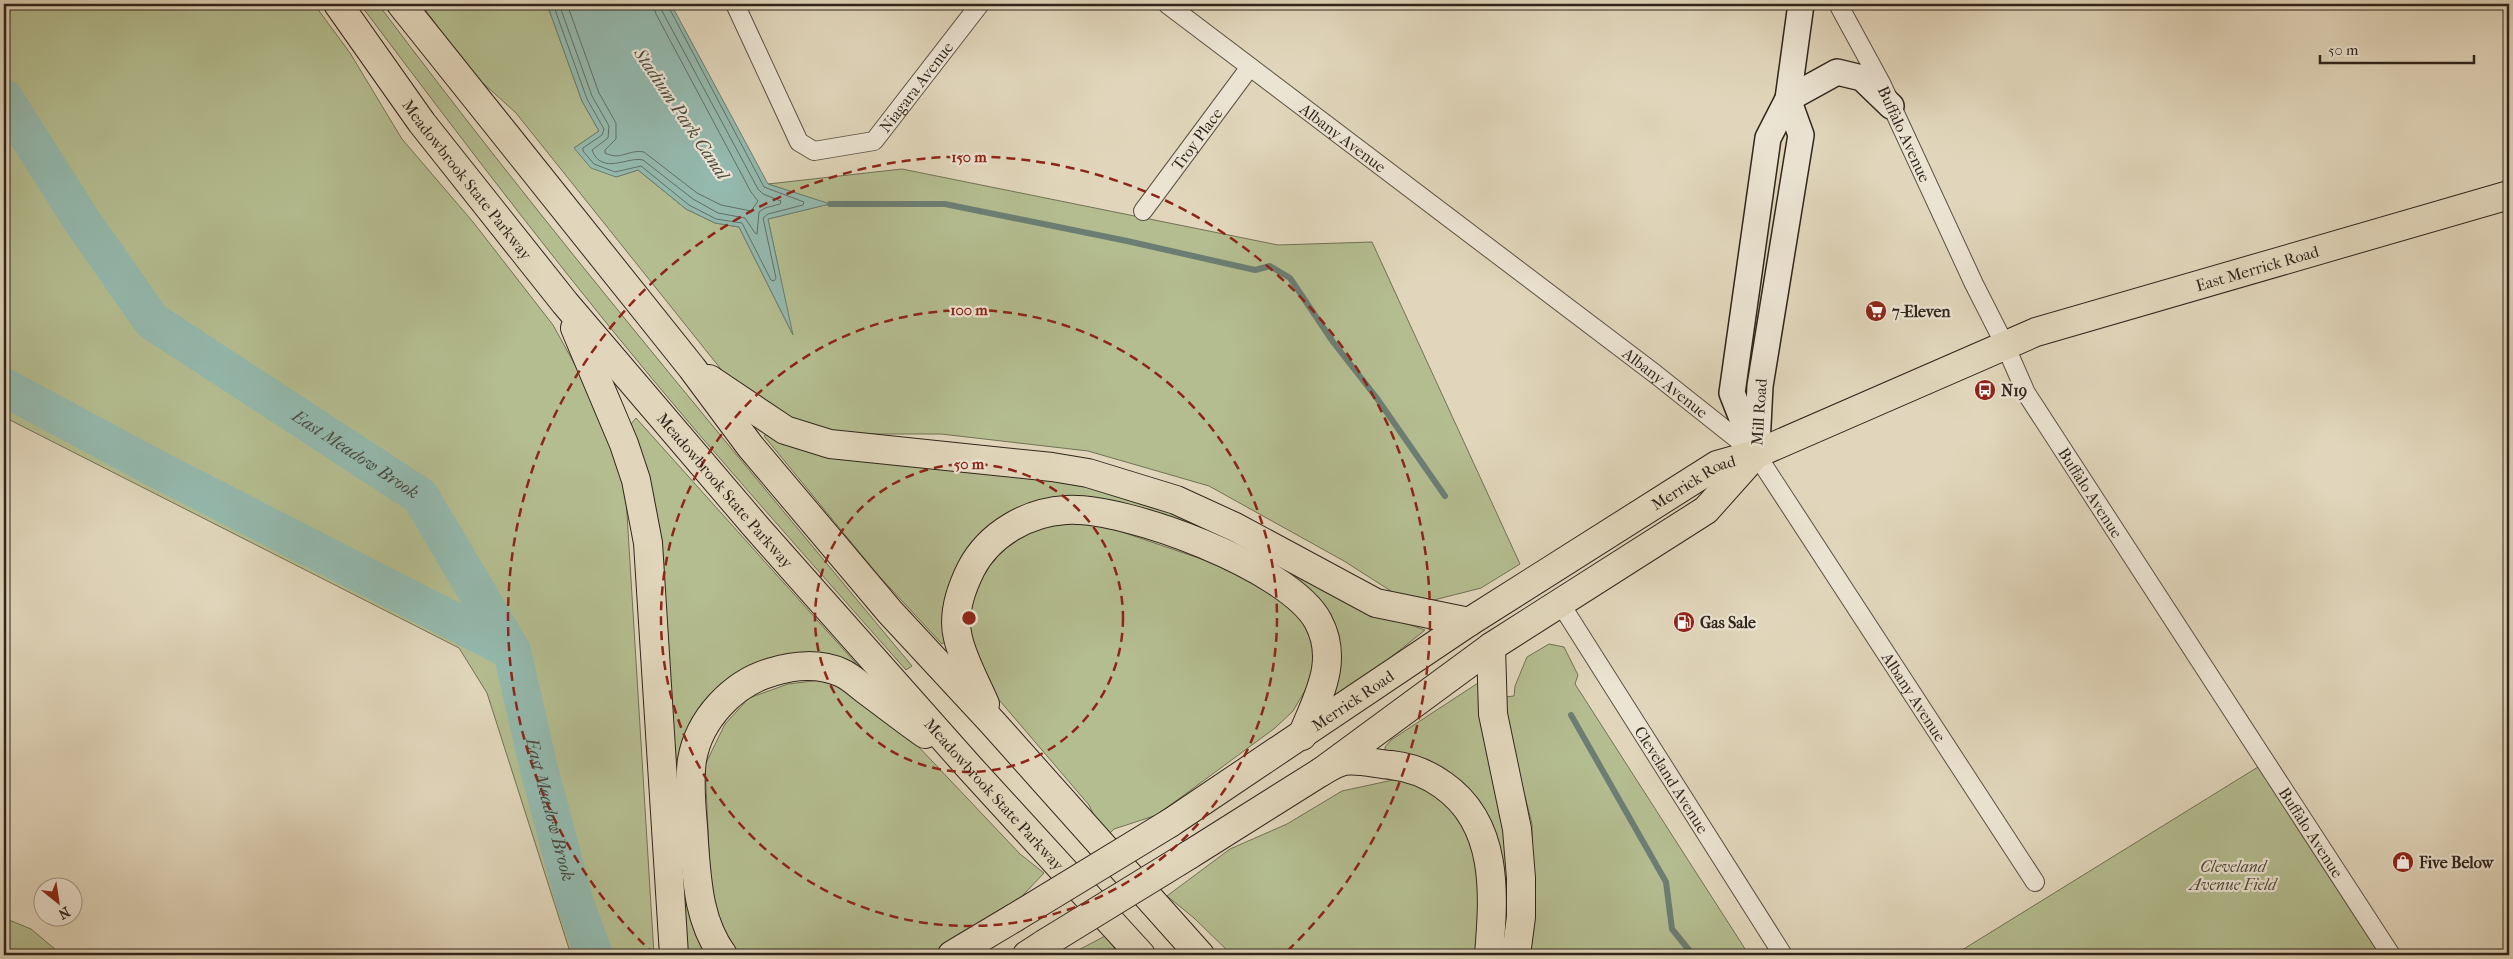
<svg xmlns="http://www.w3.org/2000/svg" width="2513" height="959" viewBox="0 0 2513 959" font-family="'IM FELL French Canon',serif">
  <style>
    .green { fill: #b4bd90; stroke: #727156 }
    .water { fill: #94b9ae; stroke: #6c7e74 }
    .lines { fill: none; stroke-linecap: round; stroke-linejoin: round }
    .shore { stroke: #626f65; stroke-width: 1 }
    .stream { stroke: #6c7e74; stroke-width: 6 }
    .river { stroke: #94b9ae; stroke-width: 38 }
    .minor-casing { stroke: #5c5144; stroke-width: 20 }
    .secondary-casing { stroke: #30251c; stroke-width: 28 }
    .primary-casing { stroke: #30251c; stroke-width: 30 }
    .motorway-casing { stroke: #30251c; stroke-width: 30 }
    .minor { stroke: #ece4d3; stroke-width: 18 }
    .secondary { stroke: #ece4d3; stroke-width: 25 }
    .primary { stroke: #e1d6bb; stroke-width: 28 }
    .motorway { stroke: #e1d6bb; stroke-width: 28 }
    .primary-bridge-casing { stroke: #30251c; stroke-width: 30; stroke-linecap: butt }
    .primary-bridge { stroke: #e1d6bb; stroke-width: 28 }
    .ring { fill: none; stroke: #8f2418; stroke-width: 2.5; stroke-dasharray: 9 6 }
    .labels { text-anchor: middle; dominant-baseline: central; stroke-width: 4.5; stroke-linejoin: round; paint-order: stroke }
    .street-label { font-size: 16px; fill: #30251c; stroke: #ece4d3 }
    .poi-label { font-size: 16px; font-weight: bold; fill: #30251c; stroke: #ece4d3; text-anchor: start }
    .park-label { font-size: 16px; font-style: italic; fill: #514b39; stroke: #ece4d3 }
    .water-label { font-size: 18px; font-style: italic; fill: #494a40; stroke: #ece4d3 }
    .centre { fill: #8f2418; stroke: #ece4d3; stroke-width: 2.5 }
    .ring-label { font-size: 15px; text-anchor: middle; font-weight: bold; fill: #8f2418; stroke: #ece4d3; stroke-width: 4.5; stroke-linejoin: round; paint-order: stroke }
  </style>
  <rect width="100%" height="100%" fill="#e1d6bb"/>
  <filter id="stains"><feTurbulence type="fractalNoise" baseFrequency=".004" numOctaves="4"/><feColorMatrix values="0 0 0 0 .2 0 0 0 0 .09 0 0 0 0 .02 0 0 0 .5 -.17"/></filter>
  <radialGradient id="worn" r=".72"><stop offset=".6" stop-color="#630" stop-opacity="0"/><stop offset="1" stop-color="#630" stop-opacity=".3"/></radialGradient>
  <!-- green -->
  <g class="green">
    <path d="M4 4H314L350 53 402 139 473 222 553 325 601 412 625 481 654 955H571L487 693 459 648 4 417Z"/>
    <path d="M360 4H378C548 231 731 448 912 666L906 670C836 591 766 512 697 432 579 294 469 149 360 4Z"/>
    <path d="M421 4H547L582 101 599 131 574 148 616 177 638 170 686 209 715 223 739 227 792 333 768 219 829 204 768 184 902 169 1278 245 1372 242 1520 564 1481 588 1434 600 1394 593 1344 561 1209 486 1088 451 941 434H845L777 416 736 388 516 113 472 73Z"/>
    <path d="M636 418 870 679 814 655 697 724 711 955H686L645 471 631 424Z"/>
    <path d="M770 432 1121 493 1229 534 1356 606 1425 630 1341 697 1333 692 1325 616 1124 508 1007 520 948 640 942 644 878 575 764 436Z"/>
    <path d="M1093 522 1213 563 1281 597 1306 618 1320 652 1311 680 1293 711 1275 728 1157 815 1114 829 1105 838 1089 805 988 687 966 622 976 576 1007 542 1045 525Z"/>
    <path d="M1549 644 1564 647 1578 675 1575 684 1749 955H1527L1533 915 1532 824 1514 754 1504 697 1514 696 1515 686 1527 657Z"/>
    <path d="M821 680 840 683 897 724 1020 854 1044 873 1008 911 957 941 925 955H739L728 945 712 915 705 765 725 724 749 698 788 684Z"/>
    <path d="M1478 683 1499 794 1512 879 1508 942 1499 955 1492 832 1385 754V747L1391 740Z"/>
    <path d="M2258 767 2380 955H1954Z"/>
    <path d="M1393 780 1419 782 1462 814 1481 863 1478 955H1232L1194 918 1167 896 1230 849 1287 824 1342 791Z"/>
    <path d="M4 918 31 929 62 955H4Z"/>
    <path d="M1107 935 1118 955H1069Z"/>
  </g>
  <!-- water -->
  <path class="water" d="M547 4H671L768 184 830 204 768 219 793 335 739 227 715 223 686 209 638 170 616 177 591 168 574 148 599 131 582 101Z"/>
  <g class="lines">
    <!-- shore -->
    <g class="shore">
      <path d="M553 4 587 99 604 129 602 135 583 148V151L594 164 615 172 641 166 689 205 716 219 742 223 771 280 774 281 776 278 763 218 768 214 803 205 804 202 764 187 667 4"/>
      <path d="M559 4 592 96 609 126 608 138 592 150C602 176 628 156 643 160L693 199 718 213 745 218 755 233 757 234 759 212 765 208 780 204 781 201 763 194 758 189 662 11 661 4"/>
      <path d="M567 4 599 93 616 123V139L605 150V153C622 161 628 149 644 152L697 193 721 205 751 211 758 201 751 192 656 14 653 4"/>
    </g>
    <!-- stream -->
    <g class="stream">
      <path d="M830 204H945L1127 241 1255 270 1270 266 1290 278 1333 342 1376 397 1445 496"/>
      <path d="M1571 715 1666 882 1672 929 1693 955"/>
    </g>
    <!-- river -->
    <g class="river">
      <path id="s1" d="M4 98 82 221 152 321 420 496 512 651 539 769 574 900 594 955"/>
      <path d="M4 387 151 466 512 651"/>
    </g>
    <!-- minor casing -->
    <g class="minor-casing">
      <g id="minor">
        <path id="s2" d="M735 4 799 142 814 151 874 141 980 4"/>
        <path id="s3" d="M1167 4 1654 373 1756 454 2035 882"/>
        <path id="s4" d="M1838 4 1881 83 1974 284 2005 345 2026 393 2391 955"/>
        <path id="s5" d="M1143 211 1250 67"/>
        <path id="s6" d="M1560 603 1783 955"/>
      </g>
    </g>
    <!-- secondary casing -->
    <g class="secondary-casing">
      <g id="secondary">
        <path d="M1788 99 1837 72 1862 78 1891 106"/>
        <path d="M1757 444 1760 386 1801 135 1788 99"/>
        <path d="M1756 454 1732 393 1768 138 1788 99 1801 4"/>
      </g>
    </g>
    <!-- primary casing -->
    <g class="primary-casing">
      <g id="primary">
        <path id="s7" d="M1170 823 1469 622 1717 465 1756 454 2036 332 2509 195"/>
        <path d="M1189 855 1321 772 1491 647 1706 510 1756 454"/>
        <path d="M952 955 1014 918"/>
        <path d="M1027 955 1044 944"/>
      </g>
    </g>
    <!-- motorway casing -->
    <g class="motorway-casing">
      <g id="motorway">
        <path id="s8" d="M338 4 422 123 565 303 757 528 970 768 1141 955"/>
        <path d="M401 4 692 368 750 446 890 612 992 722 1200 955"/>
        <path d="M575 328 624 444 636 480 648 543 674 955"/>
        <path d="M709 379 785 430 830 444 1052 467 1088 473 1176 500 1235 527 1376 603 1469 622"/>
        <path d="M1491 647 1493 714 1517 829 1521 878V917L1516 955"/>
        <path d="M985 704C976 683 963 660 958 638 952 615 961 589 971 569 989 534 1028 512 1066 510 1125 506 1290 568 1318 621 1340 662 1317 698 1302 736"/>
        <path d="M1321 772C1328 768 1338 762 1345 761 1359 759 1377 764 1391 765 1409 767 1428 774 1443 785 1499 824 1494 895 1489 955"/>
        <path d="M723 955C699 922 697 883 694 843 693 816 688 787 692 760 699 719 733 683 772 672 794 665 820 663 842 673 851 677 859 685 867 691 886 705 905 720 925 734"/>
      </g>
    </g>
    <!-- minor -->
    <use href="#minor" class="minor"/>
    <!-- secondary -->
    <use href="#secondary" class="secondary"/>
    <!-- primary -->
    <use href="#primary" class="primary"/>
    <!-- motorway -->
    <use href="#motorway" class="motorway"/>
    <!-- primary-bridge casing -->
    <g class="primary-bridge-casing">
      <g id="primary-bridge">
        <path d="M1014 918 1170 823"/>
        <path d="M1044 944 1189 855"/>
      </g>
    </g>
    <!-- primary-bridge -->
    <use href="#primary-bridge" class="primary-bridge"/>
  </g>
  <!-- distance rings -->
  <g class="ring">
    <circle cx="969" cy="618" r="154"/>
    <circle cx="969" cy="618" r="308"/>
    <path d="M655 955A461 461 0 1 1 1283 955"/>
  </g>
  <!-- icons -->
  <defs>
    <g id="supermarket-disc" transform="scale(1.125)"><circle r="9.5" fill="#8f2418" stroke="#ece4d3"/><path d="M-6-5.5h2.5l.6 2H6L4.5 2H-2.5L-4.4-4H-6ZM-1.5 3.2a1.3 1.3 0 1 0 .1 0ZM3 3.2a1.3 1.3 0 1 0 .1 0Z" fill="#fff"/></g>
    <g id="bus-disc" transform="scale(1.125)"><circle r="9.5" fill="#8f2418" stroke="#ece4d3"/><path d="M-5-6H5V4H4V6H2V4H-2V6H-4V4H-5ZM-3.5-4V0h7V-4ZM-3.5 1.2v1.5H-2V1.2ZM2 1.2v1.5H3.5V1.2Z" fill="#fff"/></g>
    <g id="fuel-disc" transform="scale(1.125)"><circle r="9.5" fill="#8f2418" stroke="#ece4d3"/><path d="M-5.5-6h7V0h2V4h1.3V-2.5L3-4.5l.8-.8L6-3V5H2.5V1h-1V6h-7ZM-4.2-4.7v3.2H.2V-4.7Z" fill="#fff"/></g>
    <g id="shop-disc" transform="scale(1.125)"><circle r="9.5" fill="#8f2418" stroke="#ece4d3"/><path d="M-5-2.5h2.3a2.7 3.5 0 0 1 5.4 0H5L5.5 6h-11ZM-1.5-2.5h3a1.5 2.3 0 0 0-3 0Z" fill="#fff"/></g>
  </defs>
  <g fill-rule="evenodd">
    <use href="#supermarket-disc" x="1876" y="311"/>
    <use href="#bus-disc" x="1985" y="390"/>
    <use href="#fuel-disc" x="1684" y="622"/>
    <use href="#shop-disc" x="2403" y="862"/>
  </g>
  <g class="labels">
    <!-- street labels -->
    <g class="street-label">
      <text stroke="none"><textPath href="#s2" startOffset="299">Niagara Avenue</textPath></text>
      <text stroke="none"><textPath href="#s4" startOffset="146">Buffalo Avenue</textPath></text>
      <text stroke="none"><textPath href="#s3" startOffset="221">Albany Avenue</textPath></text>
      <text stroke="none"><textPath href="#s5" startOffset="90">Troy Place</textPath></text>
      <text stroke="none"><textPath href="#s8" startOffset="218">Meadowbrook State Parkway</textPath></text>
      <text stroke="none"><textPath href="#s7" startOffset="1230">East Merrick Road</textPath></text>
      <text stroke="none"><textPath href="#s3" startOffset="626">Albany Avenue</textPath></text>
      <text transform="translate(1759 412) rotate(-86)">Mill Road</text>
      <text stroke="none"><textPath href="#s7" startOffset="625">Merrick Road</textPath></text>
      <text stroke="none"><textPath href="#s8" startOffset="622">Meadowbrook State Parkway</textPath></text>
      <text stroke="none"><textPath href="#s4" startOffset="551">Buffalo Avenue</textPath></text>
      <text stroke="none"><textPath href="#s3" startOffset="1031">Albany Avenue</textPath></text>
      <text stroke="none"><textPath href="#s7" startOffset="220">Merrick Road</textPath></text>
      <text stroke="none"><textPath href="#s6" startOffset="209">Cleveland Avenue</textPath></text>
      <text stroke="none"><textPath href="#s8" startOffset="1028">Meadowbrook State Parkway</textPath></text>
      <text stroke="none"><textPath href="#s4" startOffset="956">Buffalo Avenue</textPath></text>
    </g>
    <!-- poi labels -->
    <g class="poi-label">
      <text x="1892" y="311">7-Eleven</text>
      <text x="2001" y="390">N19</text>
      <text x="1700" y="622">Gas Sale</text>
      <text x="2419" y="862">Five Below</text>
    </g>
    <!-- park labels -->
    <g class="park-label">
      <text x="2233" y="866">Cleveland<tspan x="2233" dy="18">Avenue Field</tspan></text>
    </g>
    <!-- water labels -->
    <g class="water-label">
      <text transform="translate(681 114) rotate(56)">Stadium Park Canal</text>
      <text stroke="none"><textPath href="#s1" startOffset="511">East Meadow Brook</textPath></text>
      <text stroke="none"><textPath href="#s1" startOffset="931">East Meadow Brook</textPath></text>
    </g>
  </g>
  <circle cx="969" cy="618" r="8" class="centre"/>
  <g class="ring-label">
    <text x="969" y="162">150 m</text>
    <text x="969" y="315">100 m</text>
    <text x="969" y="469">50 m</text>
  </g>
  <!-- margin -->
  <rect width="2513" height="959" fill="none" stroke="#e1d6bb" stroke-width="20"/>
  <rect x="5" y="5" width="2503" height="949" fill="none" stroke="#30251c" stroke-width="2.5"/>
  <rect x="10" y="10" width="2493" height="939" fill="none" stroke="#30251c"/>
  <!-- north arrow -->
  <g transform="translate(58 902) rotate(150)"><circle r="24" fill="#ece4d3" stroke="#a1988a"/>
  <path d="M0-4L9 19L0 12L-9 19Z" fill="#8f2418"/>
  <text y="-8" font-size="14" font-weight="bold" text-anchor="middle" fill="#30251c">N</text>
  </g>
  <!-- scale -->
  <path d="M2320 55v8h154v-8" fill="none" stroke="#30251c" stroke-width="2.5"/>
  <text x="2328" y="55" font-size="15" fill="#30251c" stroke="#ece4d3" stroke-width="4" paint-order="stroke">50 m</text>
  <rect width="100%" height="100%" filter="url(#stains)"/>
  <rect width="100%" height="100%" fill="url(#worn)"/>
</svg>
